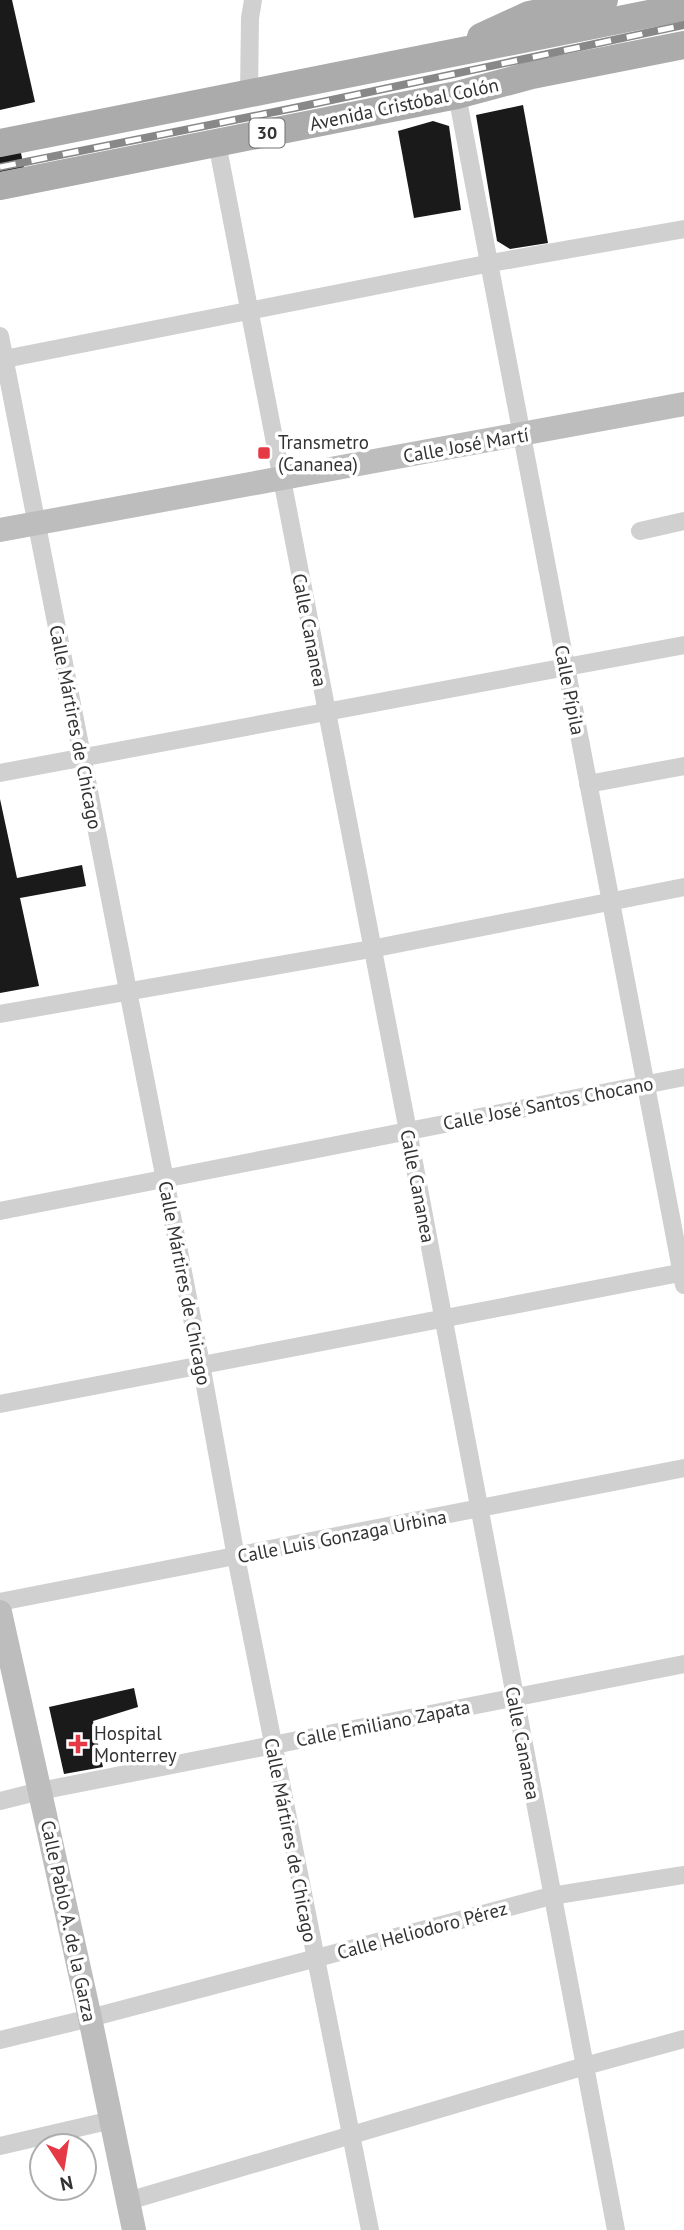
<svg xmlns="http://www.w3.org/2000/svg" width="684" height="2230" viewBox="0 0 684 2230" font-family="'PT Sans',sans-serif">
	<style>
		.building { fill: #1a1a1a }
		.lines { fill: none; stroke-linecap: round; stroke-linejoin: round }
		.street { stroke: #d0d0d0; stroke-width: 18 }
		.secondary { stroke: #bdbdbd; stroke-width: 24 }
		.primary { stroke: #ababab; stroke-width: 28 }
		.rail-casing { stroke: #888; stroke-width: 8 }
		.rail { stroke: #fff; stroke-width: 5; stroke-dasharray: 16; stroke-linecap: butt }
		.poi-dot { fill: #e63946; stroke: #fff; stroke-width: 2.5 }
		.labels { text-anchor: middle; stroke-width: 7; stroke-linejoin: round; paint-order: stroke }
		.shield { fill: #fff; stroke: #707070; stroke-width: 2 }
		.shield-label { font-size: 18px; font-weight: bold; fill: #333 }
		.street-label { font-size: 19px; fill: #333; stroke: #fff }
		.poi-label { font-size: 19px; fill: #333; stroke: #fff; text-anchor: start }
	</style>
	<rect width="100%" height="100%" fill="#fff"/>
	<g class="building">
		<polygon points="0,0 12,0 35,102 0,110"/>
		<polygon points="523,105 548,243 510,249 497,241 476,115"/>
		<polygon points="433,121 449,126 461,210 414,218 398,131"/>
		<polygon points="20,148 27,183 0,189 0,152"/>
		<polygon points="0,799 17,878 82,865 86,886 20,898 39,986 0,993"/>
		<polygon points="134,1688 138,1707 93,1721 103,1767 64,1774 49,1707"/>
	</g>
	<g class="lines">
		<g class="street">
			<polyline points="249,94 250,18 253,0"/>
			<polyline points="457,95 684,1285"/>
			<polyline points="217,143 408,1131 616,2230"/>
			<polyline points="0,336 201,1364 236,1557 370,2230"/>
			<polyline points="0,360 491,263 684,229"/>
			<polyline points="640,531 684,521"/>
			<polyline points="0,773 684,645"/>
			<polyline points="588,784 684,766"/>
			<polyline points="0,1014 371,949 684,887"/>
			<polyline points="0,1211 684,1077"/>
			<polyline points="0,1404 684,1272"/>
			<polyline points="0,1602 684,1468"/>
			<polyline points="0,1801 40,1791 684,1664"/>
			<polyline points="0,2040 90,2018 551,1896 684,1875"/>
			<polyline points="0,2146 112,2120"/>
			<polyline points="128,2201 585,2066 684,2039"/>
		</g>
		<g class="secondary">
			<polyline points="0,530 684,404"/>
			<polyline points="0,1612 90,2018 134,2230"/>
		</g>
		<g class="primary">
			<polyline points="481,37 529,15 604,0"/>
			<polyline points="0,143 684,7"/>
			<polyline points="0,186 457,95 532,75 684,45"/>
		</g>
		<defs>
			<polyline id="rail" points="0,167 294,108 684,25"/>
		</defs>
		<use href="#rail" class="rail-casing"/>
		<use href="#rail" class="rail"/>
	</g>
	<g class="poi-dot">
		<rect x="257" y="446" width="14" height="14" rx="3.5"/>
		<path d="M74.5 1733.5h7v7h7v7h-7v7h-7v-7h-7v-7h7z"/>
	</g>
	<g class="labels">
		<rect class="shield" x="249.5" y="118.5" width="35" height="29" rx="5"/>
		<g class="shield-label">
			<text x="267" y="139">30</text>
		</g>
		<g class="street-label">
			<text transform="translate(404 104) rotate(-12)" y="7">Avenida Cristóbal Colón</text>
			<text transform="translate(466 445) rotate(-10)" y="7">Calle José Martí</text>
			<text transform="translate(310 630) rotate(79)" y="7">Calle Cananea</text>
			<text transform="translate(570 690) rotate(79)" y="7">Calle Pípila</text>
			<text transform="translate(76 727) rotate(79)" y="7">Calle Mártires de Chicago</text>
			<text transform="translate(548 1103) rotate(-11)" y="7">Calle José Santos Chocano</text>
			<text transform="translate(418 1186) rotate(79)" y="7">Calle Cananea</text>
			<text transform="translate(185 1283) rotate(79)" y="7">Calle Mártires de Chicago</text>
			<text transform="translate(342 1536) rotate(-11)" y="7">Calle Luis Gonzaga Urbina</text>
			<text transform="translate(383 1723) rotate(-11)" y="7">Calle Emiliano Zapata</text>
			<text transform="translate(523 1743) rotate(79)" y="7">Calle Cananea</text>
			<text transform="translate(291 1840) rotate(79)" y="7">Calle Mártires de Chicago</text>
			<text transform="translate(69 1921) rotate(78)" y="7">Calle Pablo A. de la Garza</text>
			<text transform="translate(422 1930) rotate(-15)" y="7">Calle Heliodoro Pérez</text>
		</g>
		<g class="poi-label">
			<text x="278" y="449">Transmetro<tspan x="278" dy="22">(Cananea)</tspan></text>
			<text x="94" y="1740">Hospital<tspan x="94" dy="22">Monterrey</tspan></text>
		</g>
	</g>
	<g transform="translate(63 2167) rotate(168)"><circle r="33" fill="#ffffff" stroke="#adadad" stroke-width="2"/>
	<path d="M0-5L12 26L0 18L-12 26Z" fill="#e63946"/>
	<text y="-10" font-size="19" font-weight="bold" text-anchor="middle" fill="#333333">N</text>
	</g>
</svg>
